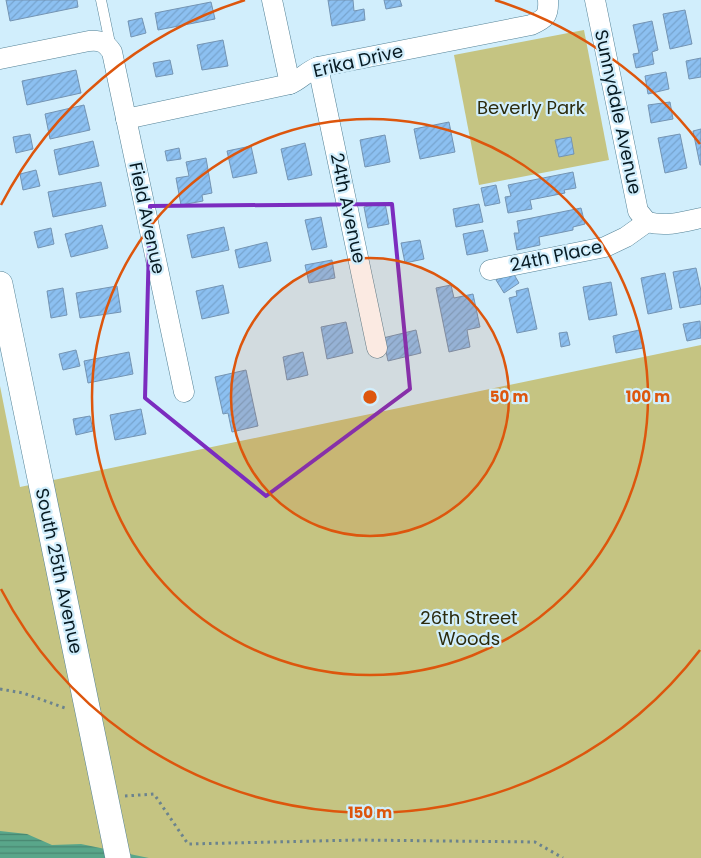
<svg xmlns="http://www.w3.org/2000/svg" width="701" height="858" viewBox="0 0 701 858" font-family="Poppins,sans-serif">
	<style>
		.park { fill: #c5c482 }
		.water { fill: url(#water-rules) }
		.building { fill: url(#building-hatch); stroke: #7494b3 }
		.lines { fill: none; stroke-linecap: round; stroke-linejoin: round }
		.service-casing { stroke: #548296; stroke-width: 11 }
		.minor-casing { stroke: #548296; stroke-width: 21 }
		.tertiary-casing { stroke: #548296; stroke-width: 26 }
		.path { stroke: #6b838e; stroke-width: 3; stroke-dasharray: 2.5 4; stroke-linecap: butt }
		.service { stroke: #fff; stroke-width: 10 }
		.minor { stroke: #fff; stroke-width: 20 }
		.tertiary { stroke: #fff; stroke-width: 25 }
		.marked { fill: none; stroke: #7b2cbf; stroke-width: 4; stroke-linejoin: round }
		.ring { fill: none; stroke: #dd560d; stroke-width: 2.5 }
		.labels { text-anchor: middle; stroke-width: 4.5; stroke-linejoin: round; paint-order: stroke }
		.street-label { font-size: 18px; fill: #071a22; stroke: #d1eefc }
		.park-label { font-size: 18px; fill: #2c2b0d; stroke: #d1eefc }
		.centre { fill: #dd560d; stroke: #d1eefc; stroke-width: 2.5 }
		.ring-label { font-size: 15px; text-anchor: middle; font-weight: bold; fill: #dd560d; stroke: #d1eefc; stroke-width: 4.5; stroke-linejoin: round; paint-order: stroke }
	</style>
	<defs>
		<pattern id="water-rules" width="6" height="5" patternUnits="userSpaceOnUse" patternTransform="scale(1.25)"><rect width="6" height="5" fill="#59a68a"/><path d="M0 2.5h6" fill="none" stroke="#488670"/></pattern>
		<pattern id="building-hatch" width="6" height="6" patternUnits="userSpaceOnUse" patternTransform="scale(1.25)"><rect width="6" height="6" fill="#8cc0f1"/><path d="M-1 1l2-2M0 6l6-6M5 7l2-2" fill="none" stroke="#77a4ce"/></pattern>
	</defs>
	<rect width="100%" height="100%" fill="#d1eefc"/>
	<g class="park">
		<polygon points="584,30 609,160 479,185 454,55"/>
		<polygon points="701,345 701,858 0,858 0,386 20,487"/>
	</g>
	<polygon class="water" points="0,831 27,834 52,845 81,844 149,858 0,858"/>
	<g class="building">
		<polygon points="6,0 77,0 78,7 10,21"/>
		<polygon points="328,0 353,0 354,11 364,9 365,20 332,26"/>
		<polygon points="384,0 400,0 402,6 386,9"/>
		<polygon points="211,2 215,19 158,30 155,13"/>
		<polygon points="685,10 692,44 670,49 663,14"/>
		<polygon points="142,18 146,33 131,37 128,21"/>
		<polygon points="652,21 658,50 652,52 654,64 636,68 633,54 639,53 633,25"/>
		<polygon points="223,40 228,66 202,70 197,45"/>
		<polygon points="701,58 701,77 689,79 686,61"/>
		<polygon points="170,60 173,74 156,77 153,63"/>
		<polygon points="76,70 81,93 27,105 22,81"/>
		<polygon points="666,72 669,89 648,94 645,76"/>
		<polygon points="670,102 673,119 651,123 648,105"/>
		<polygon points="84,105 90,130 50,139 45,114"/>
		<polygon points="449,122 455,152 420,159 414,129"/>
		<polygon points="701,129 701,165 700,165 693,131"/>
		<polygon points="30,134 33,149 16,153 13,137"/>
		<polygon points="680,134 687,168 665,173 658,138"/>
		<polygon points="385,135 390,162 365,167 360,140"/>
		<polygon points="571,137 574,154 559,157 555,140"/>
		<polygon points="93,141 99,166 59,175 54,150"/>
		<polygon points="305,143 312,175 288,180 281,149"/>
		<polygon points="251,146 257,173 233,178 227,151"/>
		<polygon points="179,148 181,159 167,161 165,151"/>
		<polygon points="206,158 212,193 202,195 203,201 181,205 176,178 189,176 186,162"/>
		<polygon points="36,170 40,186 23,190 20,174"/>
		<polygon points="573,172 576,188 564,190 565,193 530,200 532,209 508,213 505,197 511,196 508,185"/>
		<polygon points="101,182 106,206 53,217 48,192"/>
		<polygon points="496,185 500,203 485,206 481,188"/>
		<polygon points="385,203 389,224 368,228 364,207"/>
		<polygon points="479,204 483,222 456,227 453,209"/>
		<polygon points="581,208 585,224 573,227 573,230 539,237 540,245 517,250 514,233 519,233 517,221"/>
		<polygon points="321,217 327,247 312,250 305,220"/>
		<polygon points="102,225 108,248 71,257 65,234"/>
		<polygon points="224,227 229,250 192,258 187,235"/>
		<polygon points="51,228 54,244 38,248 34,232"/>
		<polygon points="483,230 488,251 467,255 463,234"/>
		<polygon points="420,240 424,259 405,263 401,243"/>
		<polygon points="267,242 271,261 239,268 235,250"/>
		<polygon points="332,260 335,278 309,283 305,265"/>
		<polygon points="696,268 701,291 701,304 680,308 673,272"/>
		<polygon points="512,271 519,283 504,293 496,280"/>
		<polygon points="665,273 672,309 648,314 641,278"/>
		<polygon points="611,282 617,315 589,320 583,287"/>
		<polygon points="223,285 229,313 202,319 196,291"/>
		<polygon points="451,285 454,298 473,294 480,327 467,330 470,347 449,352 436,288"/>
		<polygon points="117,286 121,312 80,318 76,293"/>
		<polygon points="63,288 67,315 51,318 47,291"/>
		<polygon points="528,288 537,329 517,333 509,298 517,296 516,291"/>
		<polygon points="700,321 701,338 687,341 683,324"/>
		<polygon points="346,322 353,353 327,359 321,327"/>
		<polygon points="416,330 421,353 388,361 383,338"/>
		<polygon points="639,330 643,348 616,353 613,336"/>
		<polygon points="567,332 570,345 561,347 559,333"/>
		<polygon points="76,350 80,366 63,370 59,354"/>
		<polygon points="129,352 133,374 88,383 84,361"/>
		<polygon points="303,352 308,375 287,380 283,357"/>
		<polygon points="246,370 258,426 232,432 228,413 223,414 215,377"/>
		<polygon points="141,409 146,434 115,440 110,415"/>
		<polygon points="90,416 93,431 76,435 73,419"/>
	</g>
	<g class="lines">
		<defs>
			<polyline id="service" points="101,0 111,48"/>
			<g id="minor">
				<polyline points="272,0 290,84"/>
				<polyline points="595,0 638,211 647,222"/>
				<path d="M0,59L89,41C101,40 105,42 112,52L184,392"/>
				<polyline points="318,67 377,348"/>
				<path d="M126,119L290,84C300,80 307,71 318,67L531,25C545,19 549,16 548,0"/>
				<path d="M647,222C666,227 683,222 701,218"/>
				<polyline points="490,270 605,247 626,237 647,222"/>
			</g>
			<polyline id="tertiary" points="0,284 118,858"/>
		</defs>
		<use href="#service" class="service-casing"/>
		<use href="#minor" class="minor-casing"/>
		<use href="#tertiary" class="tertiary-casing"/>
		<g class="path">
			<polyline points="0,689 23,693 65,708"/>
			<polyline points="125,796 154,794 188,844 359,840 535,842 563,858"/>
		</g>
		<use href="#service" class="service"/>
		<use href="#minor" class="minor"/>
		<use href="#tertiary" class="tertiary"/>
	</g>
	<path class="marked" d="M392,204L410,389L266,496L145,398L150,206Z"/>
	<circle cx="370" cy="397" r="139" fill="#dd560d" fill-opacity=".12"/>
	<g class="ring">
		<circle cx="370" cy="397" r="139"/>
		<circle cx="370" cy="397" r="278"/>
		<path d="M700 650A416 416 0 0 1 1 589M1 205A416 416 0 0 1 245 0M495 0A416 416 0 0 1 700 144"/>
	</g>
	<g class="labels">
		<g class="street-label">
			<text transform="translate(358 61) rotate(-13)" y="6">Erika Drive</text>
			<text transform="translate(618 112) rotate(78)" y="6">Sunnydale Avenue</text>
			<text transform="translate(348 208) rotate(78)" y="6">24th Avenue</text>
			<text transform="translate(147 218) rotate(78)" y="6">Field Avenue</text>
			<text transform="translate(556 256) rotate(-12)" y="6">24th Place</text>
			<text transform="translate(59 571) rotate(78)" y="6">South 25th Avenue</text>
		</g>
		<g class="park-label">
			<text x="531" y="114">Beverly Park</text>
			<text x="469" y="624">26th Street<tspan x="469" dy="21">Woods</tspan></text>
		</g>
	</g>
	<circle cx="370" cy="397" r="8" class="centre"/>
	<g class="ring-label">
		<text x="509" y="402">50 m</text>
		<text x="648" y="402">100 m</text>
		<text x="370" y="818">150 m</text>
	</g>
</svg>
